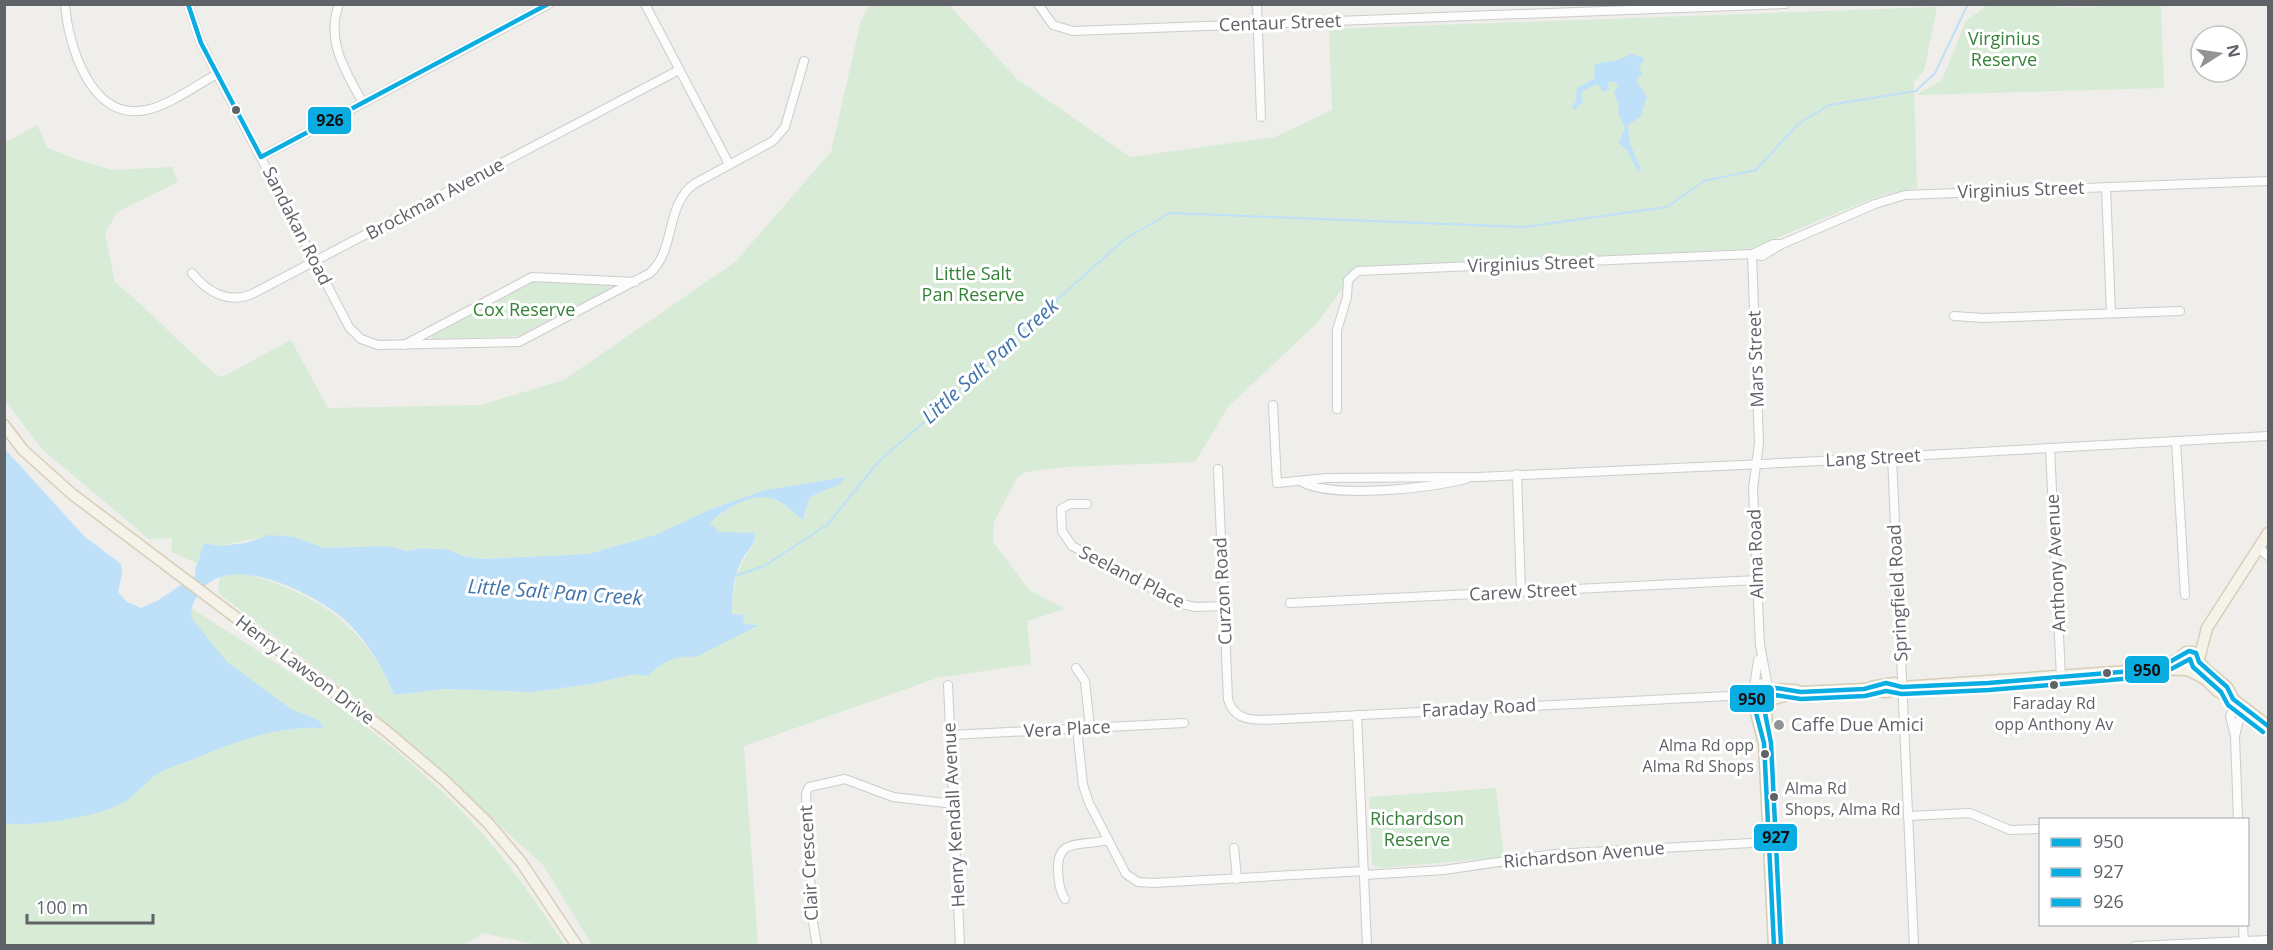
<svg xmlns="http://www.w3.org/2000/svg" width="2273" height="950" viewBox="0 0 2273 950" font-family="'Open Sans',sans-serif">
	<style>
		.green { fill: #d8ebd6 }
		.water { fill: #bfe0f9 }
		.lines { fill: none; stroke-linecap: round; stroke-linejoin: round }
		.stream { stroke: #bfe0f9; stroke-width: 2 }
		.minor-casing { stroke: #cbcccc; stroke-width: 10 }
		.major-casing { stroke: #d7ceb8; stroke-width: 13 }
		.minor { stroke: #fdfcfc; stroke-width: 8 }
		.major { stroke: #f4f2e9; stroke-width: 10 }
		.bus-1-casing { stroke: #fff; stroke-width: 9 }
		.bus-2-casing { stroke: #fff; stroke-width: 9 }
		.bus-3-casing { stroke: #fff; stroke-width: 9 }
		.bus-1 { stroke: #0aade2; stroke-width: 4.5 }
		.bus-2 { stroke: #0aade2; stroke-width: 4.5 }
		.bus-3 { stroke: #0aade2; stroke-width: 4.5 }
		.bus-dot { fill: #5f6368; stroke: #fff; stroke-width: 2 }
		.poi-dot { fill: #919496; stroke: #fff; stroke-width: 2 }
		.labels { text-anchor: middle; stroke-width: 6; stroke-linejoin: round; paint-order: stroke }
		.bus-label { font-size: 16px; fill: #5f6368; stroke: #fff }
		.street-label { font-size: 18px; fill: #5f6368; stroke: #fff }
		.park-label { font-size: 18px; fill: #348238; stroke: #fff }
		.poi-label { font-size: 18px; fill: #5f6368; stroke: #fff; text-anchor: start }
		.water-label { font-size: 20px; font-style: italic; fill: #4174aa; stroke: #fff }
		.line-badge { stroke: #fff; stroke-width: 2 }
		.pale-badge-label { font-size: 16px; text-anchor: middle; font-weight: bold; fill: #111 }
	</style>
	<rect width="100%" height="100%" fill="#efeeea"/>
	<g class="green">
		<path d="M870,5H949L1017,79L1130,157L1275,137L1332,110L1329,29L1937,7L1924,71L1914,82L1917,188L1879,196L1749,249L1358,267L1318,322L1228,407L1195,462L1066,467L1025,472L1017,478L994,522L993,542L1029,590L1065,609L1027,621L1031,664L937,678L744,746L758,945H592L543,865L377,715L218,593L220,575C245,571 264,578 287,588C339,609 372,643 394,695L446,689L532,692L592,684L635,674L648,675C662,661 676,655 696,657L757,625L743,624L745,615L732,614C732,586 737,565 755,543L718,532L710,523C723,510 756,488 775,500C785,505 794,513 803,520L809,498L824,490L838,486L844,477L765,490L711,509L655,535L588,554L483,559L463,556L450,550L423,548L407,551L389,546L325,548L294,537H262L219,546L204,543L197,563L171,552L172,538L149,539L43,450L5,401V143L37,125L48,148L76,159L112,170L172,167L178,182L117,212L105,234L115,282C151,311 181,346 217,375L222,377L291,340L328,408L480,405L564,380L735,262L831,152L861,20Z"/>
		<polygon points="2045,5 2063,7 2161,5 2164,88 1916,95 1942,80 1966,21 1988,5"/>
		<polygon points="537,280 617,285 522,336 432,339 432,334"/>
		<path d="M191,608C289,671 393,736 472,822C508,861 536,902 565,945H538L483,933L463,946L5,945L4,730L189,647Z"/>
		<polygon points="1496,788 1504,857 1381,868 1372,865 1369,797"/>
	</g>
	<g class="water">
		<path d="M1631,53L1643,58L1644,61L1639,66L1642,74L1636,80L1647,97L1640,117L1628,125L1630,144L1641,169L1638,172L1627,150L1619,143L1625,128L1618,113L1619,108L1614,91L1618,86L1616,82H1608L1609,90L1601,92V87L1596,84L1581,92L1583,102L1574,110L1572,107L1576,101L1577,88L1594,79L1595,64C1608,61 1619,62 1631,53Z"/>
		<path d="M4,448L84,536L121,564L122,573L118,592L127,602L141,608L157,601L196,575L195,570L204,543L219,546L245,543L269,535L294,537L325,548L389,546L407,551L423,548L450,550L463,556L483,559L588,554L655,535L711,509L765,490L845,477L838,486L824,490L809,498L803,520C795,514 781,500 771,498C749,494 725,508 710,523L719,532L755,533C755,546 749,548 743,558C733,576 732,594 732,614L745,615L743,624L759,625L696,657C676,655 662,661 648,676L635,674L592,684L532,692L446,689L394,695C383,668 368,643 347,622C318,595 229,549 200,592C194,601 191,606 191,617L227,662L291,709L318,720L324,728C276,725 235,742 191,760C180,764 167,768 157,774C146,782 137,793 126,801C103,816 31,828 4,823Z"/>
	</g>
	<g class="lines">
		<polyline class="stream" points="735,576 764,566 827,525 880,460 943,406 1023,330 1125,239 1170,213 1524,227 1667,207 1704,181 1756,170 1798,124 1829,105 1916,91 1935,73 1968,4"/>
		<defs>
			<g id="minor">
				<path d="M65,4C68,45 91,122 146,110C170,105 195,86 217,74"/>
				<path d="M188,4L201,43L349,327L361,339L378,345L519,342L650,273C676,250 665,205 694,184L773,141L785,127L804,61"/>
				<path d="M339,4C325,41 346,72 363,103"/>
				<polyline points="645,4 729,164"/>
				<polyline points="1038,4 1053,25 1073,31 1785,4"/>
				<polyline points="1257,4 1261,117"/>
				<polyline points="261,157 549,4"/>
				<polyline points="2106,187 2111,313"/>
				<polyline points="1752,254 1759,443 1753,488 1760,645 1768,687"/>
				<polyline points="1752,254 1773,244 1782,244"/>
				<path d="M192,273C207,292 228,304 252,294L679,70"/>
				<polyline points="1954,316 1983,318 2180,311"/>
				<polyline points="404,345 532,277 635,282"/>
				<polyline points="1273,405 1277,483 1327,478 1478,477 1763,464 2268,436"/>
				<polyline points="1337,409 1337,330 1347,297 1348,280 1358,271 1752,254 1762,256 1782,244 1875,204 1905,195 2268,181"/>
				<polyline points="2176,441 2185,595"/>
				<polyline points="2050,448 2061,677"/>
				<polyline points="1892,457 1914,946"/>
				<path d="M1218,469L1228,699C1235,726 1264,719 1285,719L1728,696L1753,688"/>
				<polyline points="1517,474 1521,592"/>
				<path d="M1302,482C1334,499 1429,488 1466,479"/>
				<polyline points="1087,504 1070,504 1061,509 1062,531 1072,546 1181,604 1196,607 1224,606"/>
				<polyline points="2259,548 2268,556"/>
				<polyline points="1290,603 1757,580"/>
				<polyline points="1076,668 1085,681 1090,728"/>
				<polyline points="948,685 960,946"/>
				<polyline points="1754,687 1758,660"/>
				<polyline points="2237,702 2230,716 2235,736 2238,820"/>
				<polyline points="1357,715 1367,946"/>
				<polyline points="1077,729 1083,785 1089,803 1126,874 1138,882 1153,883 1364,871"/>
				<polyline points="951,735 1184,723"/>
				<polyline points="2235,736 2239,720 2247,709"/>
				<polyline points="1908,816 1970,813 2010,830 2040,829"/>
				<polyline points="1234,848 1237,879"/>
				<polyline points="1364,875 1444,870 1554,854 1769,842"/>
				<path d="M1065,899C1059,890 1059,881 1058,871C1056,836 1084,847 1108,840"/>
				<polyline points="2243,924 2244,945"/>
				<polyline points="817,946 812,916 806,793 809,787 845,779 893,797 954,804"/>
				<polyline points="2135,946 2268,940"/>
			</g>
			<g id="major">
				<polyline points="4,425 23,450 72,494 385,730 444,780 488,823 521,862 577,946"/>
				<polyline points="2180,658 2184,668 2205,679 2217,691 2233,699 2268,726"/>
				<polyline points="2199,659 2207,628 2268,533"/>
				<polyline points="2157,669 2180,658 2186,652 2193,652 2204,668 2227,687 2233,698"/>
				<polyline points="1871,687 1894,683 1902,687"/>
				<polyline points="1769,700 1801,692 1864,689 1887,692 1902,687 2157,669 2186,670"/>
				<polyline points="1766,737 1767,702"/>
				<polyline points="1774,946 1764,743 1751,694 1753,688 1760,684 1769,689 1796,690"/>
			</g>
		</defs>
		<use href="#minor" class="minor-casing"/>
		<use href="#major" class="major-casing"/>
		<use href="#minor" class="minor"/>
		<use href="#major" class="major"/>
		<defs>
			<polyline id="bus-1" points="1774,946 1764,743 1751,694 1757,685 1801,692 1864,689 1886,683 1902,687 1988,683 2157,669 2189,651 2196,653 2199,662 2227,687 2233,699 2268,726"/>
			<polyline id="bus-2" points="1781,946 1771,743 1761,693 1801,699 1865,696 1886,691 1902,694 1989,690 2158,676 2190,659 2193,667 2221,692 2228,705 2263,732"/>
			<polyline id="bus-3" points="188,4 201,43 261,157 548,4"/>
		</defs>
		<use href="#bus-1" class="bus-1-casing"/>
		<use href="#bus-2" class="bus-2-casing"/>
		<use href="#bus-3" class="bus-3-casing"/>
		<use href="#bus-1" class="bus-1"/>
		<use href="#bus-2" class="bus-2"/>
		<use href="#bus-3" class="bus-3"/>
	</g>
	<g class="bus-dot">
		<circle cx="236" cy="110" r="5"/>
		<circle cx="2107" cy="673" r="5"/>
		<circle cx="2054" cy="685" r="5"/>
		<circle cx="1765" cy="754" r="5"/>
		<circle cx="1774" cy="797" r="5"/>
	</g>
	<circle class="poi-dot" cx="1779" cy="725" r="6"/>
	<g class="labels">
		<g class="bus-label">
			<text x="2054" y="709">Faraday Rd<tspan x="2054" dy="21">opp Anthony Av</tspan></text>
			<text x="1754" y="751" text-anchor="end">Alma Rd opp<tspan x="1754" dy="21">Alma Rd Shops</tspan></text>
			<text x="1785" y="794" text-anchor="start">Alma Rd<tspan x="1785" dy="21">Shops, Alma Rd</tspan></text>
		</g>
		<g class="street-label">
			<text transform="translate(1280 23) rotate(-2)" y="6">Centaur Street</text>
			<text transform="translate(2021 190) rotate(-2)" y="6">Virginius Street</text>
			<text transform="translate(435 199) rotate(-28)" y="6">Brockman Avenue</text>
			<text transform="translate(297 226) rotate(63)" y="6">Sandakan Road</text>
			<text transform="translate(1531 264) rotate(-2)" y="6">Virginius Street</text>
			<text transform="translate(1756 359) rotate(-92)" y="6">Mars Street</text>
			<text transform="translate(1873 458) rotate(-3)" y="6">Lang Street</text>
			<text transform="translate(1756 554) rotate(-92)" y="6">Alma Road</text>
			<text transform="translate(2056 563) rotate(-93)" y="6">Anthony Avenue</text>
			<text transform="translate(1132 577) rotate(27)" y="6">Seeland Place</text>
			<text transform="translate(1223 591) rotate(-93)" y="6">Curzon Road</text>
			<text transform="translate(1523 592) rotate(-3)" y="6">Carew Street</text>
			<text transform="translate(1898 593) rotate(-93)" y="6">Springfield Road</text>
			<text transform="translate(305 670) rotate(37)" y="6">Henry Lawson Drive</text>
			<text transform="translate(1479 708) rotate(-3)" y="6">Faraday Road</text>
			<text transform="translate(1067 729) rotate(-3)" y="6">Vera Place</text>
			<text transform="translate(954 815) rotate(-93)" y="6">Henry Kendall Avenue</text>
			<text transform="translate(1584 855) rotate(-5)" y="6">Richardson Avenue</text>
			<text transform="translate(809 863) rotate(-93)" y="6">Clair Crescent</text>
		</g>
		<g class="park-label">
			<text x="2004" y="45">Virginius<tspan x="2004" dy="21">Reserve</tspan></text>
			<text x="973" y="280">Little Salt<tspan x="973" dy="21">Pan Reserve</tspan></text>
			<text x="524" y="316">Cox Reserve</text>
			<text x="1417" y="825">Richardson<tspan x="1417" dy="21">Reserve</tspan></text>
		</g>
		<g class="poi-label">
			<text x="1791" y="731">Caffe Due Amici</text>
		</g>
		<g class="water-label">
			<text transform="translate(990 361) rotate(-42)" y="7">Little Salt Pan Creek</text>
			<text transform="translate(555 592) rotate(4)" y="7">Little Salt Pan Creek</text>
		</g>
	</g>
	<g class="line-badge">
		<rect x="307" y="106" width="45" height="29" rx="6" fill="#0aade2"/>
		<rect x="2124" y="655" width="46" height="29" rx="6" fill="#0aade2"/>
		<rect x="1729" y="684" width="46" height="29" rx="6" fill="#0aade2"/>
		<rect x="1753" y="823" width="45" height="29" rx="6" fill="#0aade2"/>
	</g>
	<g class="pale-badge-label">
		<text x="330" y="126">926</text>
		<text x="2147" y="676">950</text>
		<text x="1752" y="705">950</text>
		<text x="1776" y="843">927</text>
	</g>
	<rect width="2273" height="950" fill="none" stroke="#5f6368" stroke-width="12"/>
	<rect x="2039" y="818" width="210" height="108" fill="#ffffff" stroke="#bfc1c3" stroke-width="1.5"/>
	<rect x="2051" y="838" width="30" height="9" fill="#0aade2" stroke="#bfc1c3" stroke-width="1.5"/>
	<text x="2093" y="848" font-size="18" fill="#5f6368">950</text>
	<rect x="2051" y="868" width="30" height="9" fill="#0aade2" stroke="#bfc1c3" stroke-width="1.5"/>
	<text x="2093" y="878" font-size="18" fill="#5f6368">927</text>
	<rect x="2051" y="898" width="30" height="9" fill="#0aade2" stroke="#bfc1c3" stroke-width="1.5"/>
	<text x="2093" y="908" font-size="18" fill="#5f6368">926</text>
	<g transform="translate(2219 54) rotate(78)"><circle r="28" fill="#ffffff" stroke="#bfc1c3" stroke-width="1.5"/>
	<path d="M0-4.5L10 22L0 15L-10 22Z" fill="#919496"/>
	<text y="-9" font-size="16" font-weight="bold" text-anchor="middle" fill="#5f6368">N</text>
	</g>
	<path d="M27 914v9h126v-9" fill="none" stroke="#5f6368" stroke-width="3"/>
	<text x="36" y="914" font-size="18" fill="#5f6368" stroke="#ffffff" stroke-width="4.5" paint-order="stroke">100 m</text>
</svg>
